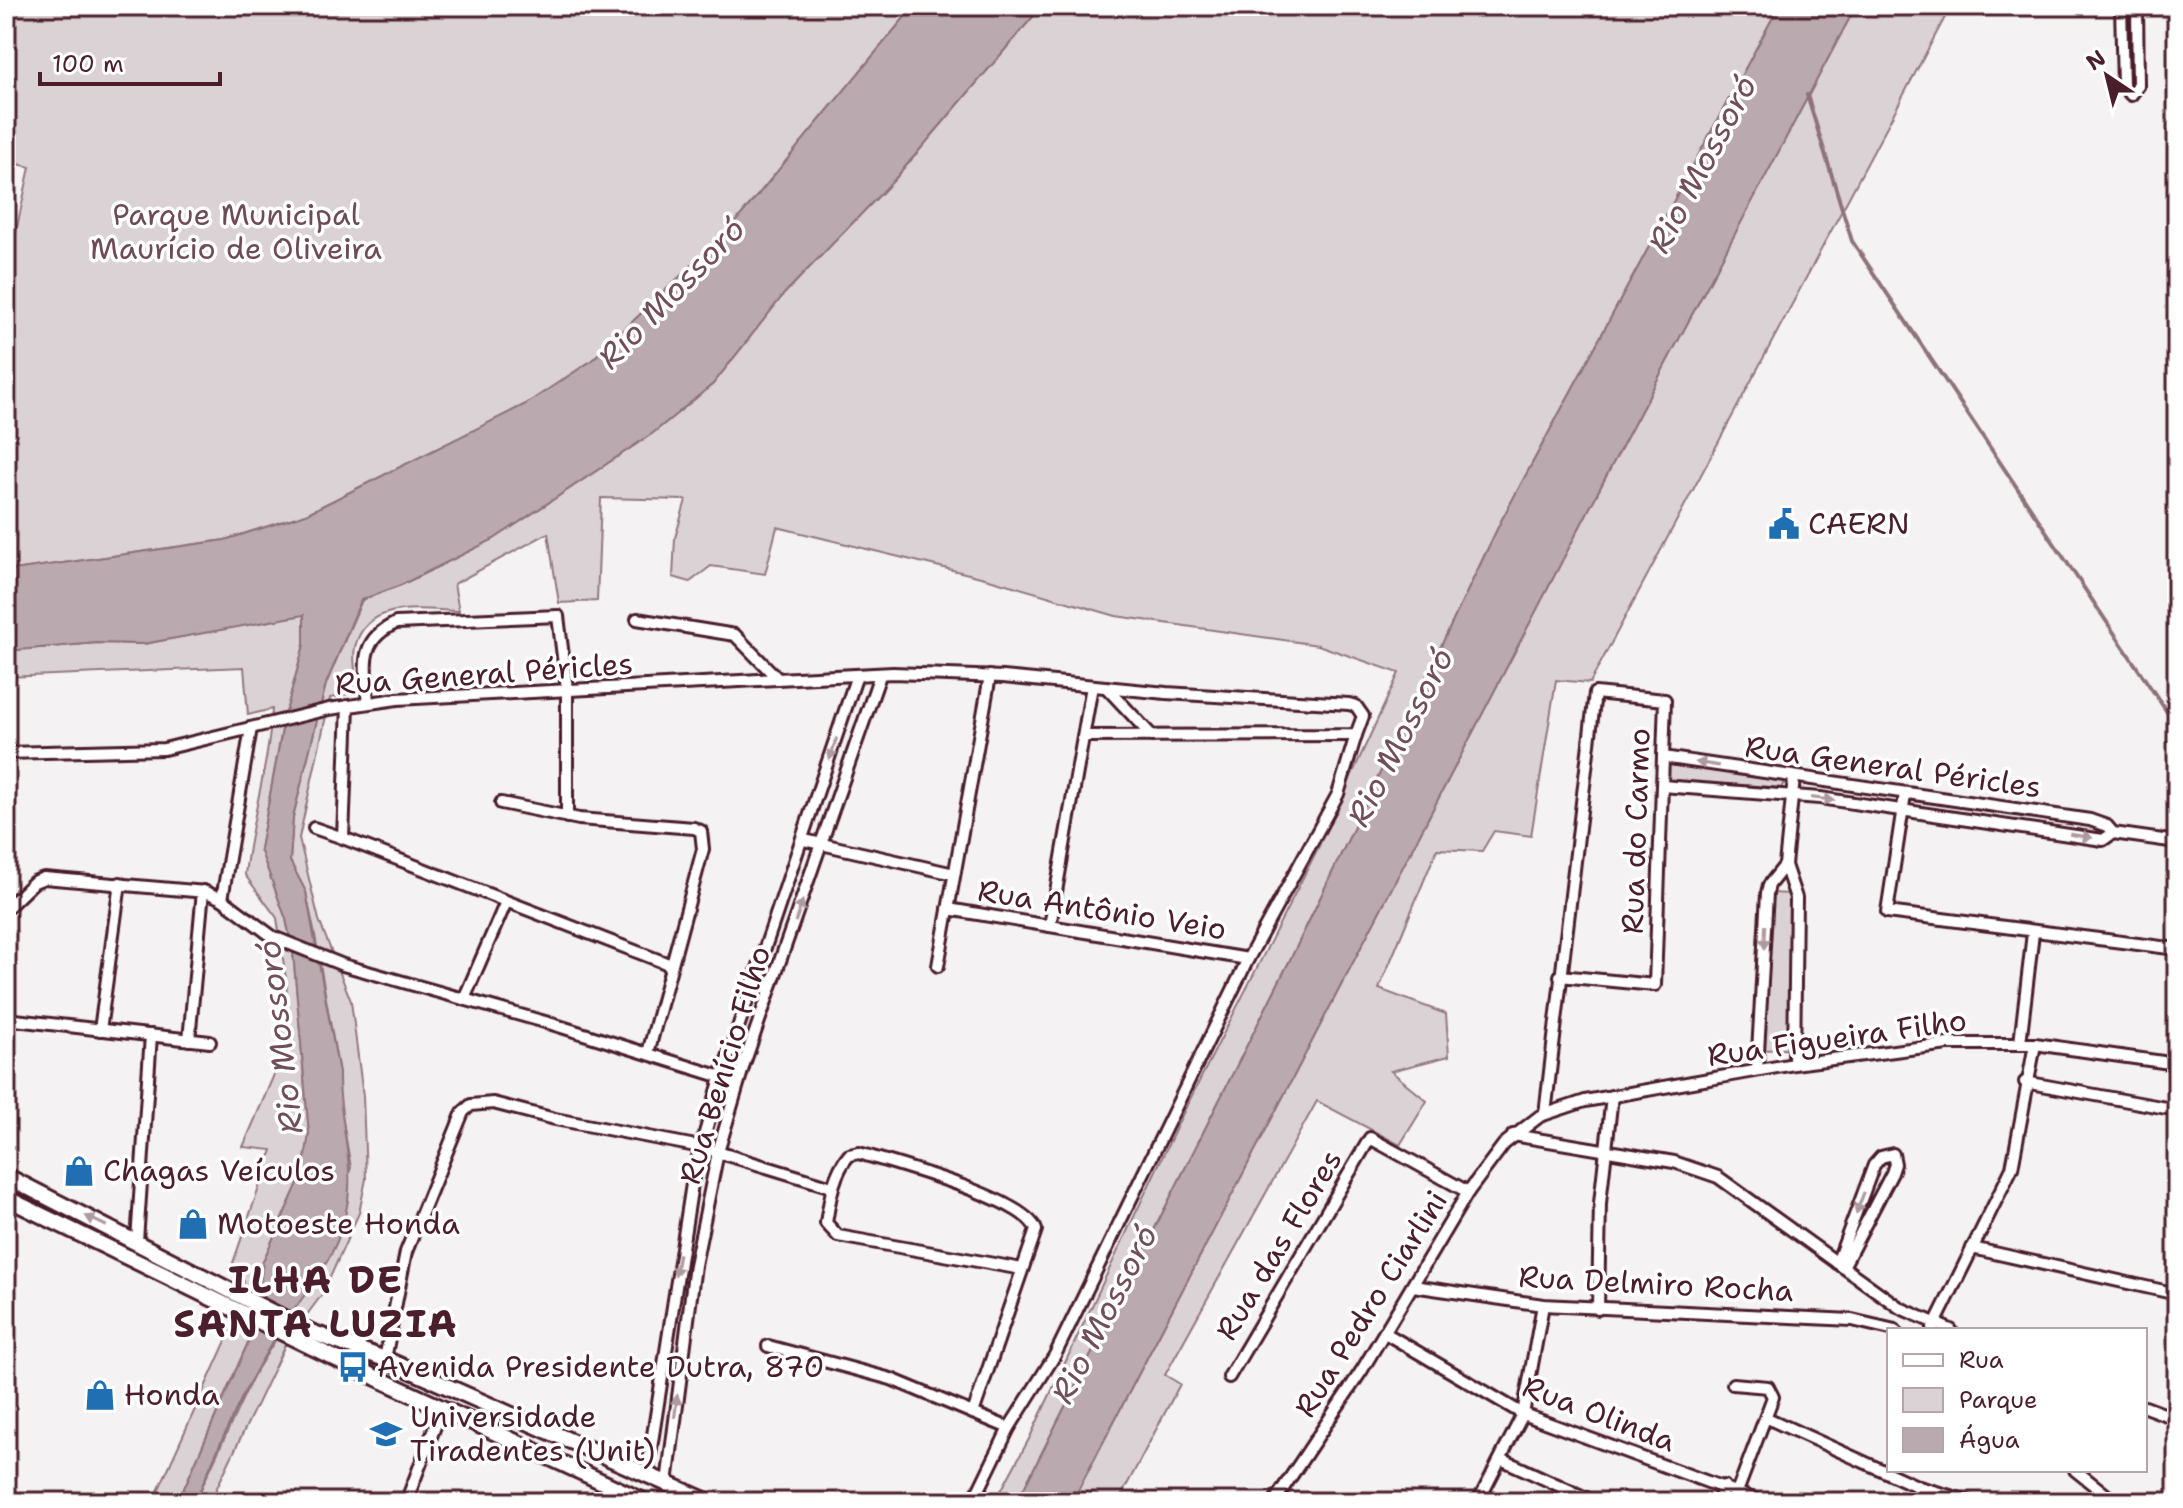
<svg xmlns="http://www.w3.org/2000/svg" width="2183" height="1508" viewBox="0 0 2183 1508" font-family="'Shantell Sans',sans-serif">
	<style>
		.green { fill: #dbd2d5; stroke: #927880; stroke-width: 2 }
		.water { fill: #baa9ae; stroke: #8d727a; stroke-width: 2 }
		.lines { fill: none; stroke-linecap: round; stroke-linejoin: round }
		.stream { stroke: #8d727a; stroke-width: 4 }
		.street-casing { stroke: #4a1f2b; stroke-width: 16 }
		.secondary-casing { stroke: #4a1f2b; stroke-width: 20 }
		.street { stroke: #fff; stroke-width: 10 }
		.secondary { stroke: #fff; stroke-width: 14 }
		.oneway { fill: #ae9aa0 }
		.labels { text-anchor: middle; stroke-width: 7; stroke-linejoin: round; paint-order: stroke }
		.park-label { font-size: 30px; fill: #6e4c56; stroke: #fff }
		.poi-label { font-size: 30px; fill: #4a1f2b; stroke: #fff; text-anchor: start }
		.street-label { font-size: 30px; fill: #4a1f2b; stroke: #fff }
		.water-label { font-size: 32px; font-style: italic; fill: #714f59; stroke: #fff }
		.district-label { font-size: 38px; font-weight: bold; letter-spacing: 2px; fill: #4a1f2b; stroke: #fff }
	</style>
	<rect width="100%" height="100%" fill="#f4f2f2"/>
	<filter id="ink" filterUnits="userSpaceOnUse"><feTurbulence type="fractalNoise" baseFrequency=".0125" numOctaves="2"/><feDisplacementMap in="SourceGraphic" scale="16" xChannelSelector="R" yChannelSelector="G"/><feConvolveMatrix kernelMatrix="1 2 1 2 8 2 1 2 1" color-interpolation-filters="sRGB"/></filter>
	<g filter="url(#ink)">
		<g class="green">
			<polygon points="6,6 914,6 728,231 591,361 526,404 306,514 225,540 6,571 6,278 30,167 6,161"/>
			<path d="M1042,6H1779L1501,521L1297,946L1017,1502H995L1029,1439L1184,1111L1318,848L1399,673L1318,645L1116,616L989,579L777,527L765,574L711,566L690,582L673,577L675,538L686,500L601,498L597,601L559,603L548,533L454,584L459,611C422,610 367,599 355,647C352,660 357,679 357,692L330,698L299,838L319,920L351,1001L363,1096L366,1179L359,1213L323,1293L286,1343L210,1502H195L253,1376L294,1310L351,1168L339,1099V1073L315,935L306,892L290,861L293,817L326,684L362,600L401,585L494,539L653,433L713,384L784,294L894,180Z"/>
			<polygon points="1856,6 1951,6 1590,683 1556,680 1531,836 1494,831 1482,851 1437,849 1379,989 1446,1014 1449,1056 1391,1071 1427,1101 1400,1145 1317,1101 1165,1375 1180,1384 1118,1502 1072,1502 1611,467"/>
			<path d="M304,614V645L284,719L260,849L286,919L293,952L309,1134L304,1172L263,1261L254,1329L178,1502H153L230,1332L244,1282L233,1263L272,1150L243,1147L276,1070L287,986L277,918L245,875C251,819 269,765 272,709L248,715L244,667L6,677V651L97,643L144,644Z"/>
			<polygon points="1667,763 1784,782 1780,791 1668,780"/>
			<polygon points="1767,893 1792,894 1787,1049 1763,1050"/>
		</g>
		<g class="water">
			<path d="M914,6H1042L894,180L784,294L713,384L653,433L494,539L401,585L361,600L326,684L293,817L290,861L306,892L339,1073C338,1116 354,1158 348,1200C340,1261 305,1289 275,1338C243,1389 219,1446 195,1502H178L254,1329L263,1261L303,1172L309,1134L293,952L286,919L260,849L284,719L304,645V615L143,644L97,643L6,651V571L225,540L306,514L526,404L591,361L728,231Z"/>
			<polygon points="1779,6 1856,6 1611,467 1072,1502 1017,1502 1297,946 1501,521"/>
		</g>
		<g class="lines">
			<polyline class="stream" points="1807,95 1852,241 2177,727"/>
			<defs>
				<g id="street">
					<polyline points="2121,6 2123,86 2131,95 2138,86 2137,6"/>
					<polyline points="637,619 735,635 778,679"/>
					<polyline points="1106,687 1152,736"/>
					<path d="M368,703C366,666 357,641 396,623L558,616L567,689V817"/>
					<polyline points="348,706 343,838 671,965"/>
					<polyline points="6,753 164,749 329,709 397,699 893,673 1003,677 1166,693 1349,704 1356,706 1363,716 1356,735 1085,736"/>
					<polyline points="1663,757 2090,820 2107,826 2113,833 2177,842"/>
					<polyline points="1662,786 1820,798 2103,840 2113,833"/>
					<polyline points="1905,794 1887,912 2177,949"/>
					<polyline points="501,803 579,819 694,828 701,831 703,849 648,1053"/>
					<polyline points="314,828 343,838"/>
					<polyline points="804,840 954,874"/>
					<polyline points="222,899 251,728"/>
					<polyline points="6,909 34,882 44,878 206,892 222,899 273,937 343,965 552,1024 738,1082"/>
					<polyline points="948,909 1248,959"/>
					<polyline points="1050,926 1092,686"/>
					<polyline points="938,966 990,676"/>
					<polyline points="464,999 506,902"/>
					<polyline points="6,1019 210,1042"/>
					<polyline points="100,1030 120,883"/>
					<polyline points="189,1040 203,891"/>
					<polyline points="2020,1043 2033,933"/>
					<polyline points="1794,1064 1796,898 1785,865 1794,778"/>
					<polyline points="1757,1070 1767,893 1769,885 1785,865"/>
					<polyline points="2025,1082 2177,1110"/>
					<polyline points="1545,1114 1595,693 1665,700 1655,985 1560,976"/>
					<polyline points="1513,1135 1674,1162 1718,1177 1900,1308 1951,1330"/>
					<polyline points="137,1241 151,1035"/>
					<polyline points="1972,1248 2177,1294"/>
					<polyline points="1837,1263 1874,1165 1881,1157 1893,1154 1895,1164 1892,1173 1843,1267"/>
					<polyline points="1413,1286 1543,1305 1852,1320 1895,1330"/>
					<polyline points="1598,1309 1600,1203 1612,1096"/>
					<polyline points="1933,1328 2012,1168 2035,1044"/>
					<polyline points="1385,1333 1523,1414 1762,1502"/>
					<polyline points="768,1346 891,1379 1009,1428"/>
					<polyline points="385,1359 406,1252 463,1112 471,1105 493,1103 555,1119 701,1147 832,1187"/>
					<polyline points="1229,1377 1370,1138 1468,1192"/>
					<polyline points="1733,1384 1768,1387 1773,1397 1737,1492"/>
					<polyline points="2145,1407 2177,1419"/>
					<path d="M973,1413L1036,1230C1027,1199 892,1163 859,1153L849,1155C833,1174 830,1199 826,1223L838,1236L1022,1269"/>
					<polyline points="1767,1418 1919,1487 1971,1502"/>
					<polyline points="1501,1459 1595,1502"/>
					<polyline points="2075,1470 2115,1502"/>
					<polyline points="647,1474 694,1171 721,1078 857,675"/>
					<polyline points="667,1483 695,1265 718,1152 744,1064 880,675"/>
					<polyline points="406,1502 442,1408"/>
					<polyline points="973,1502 1009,1428 1055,1355 1248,959 1338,794 1356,735"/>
					<polyline points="1274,1502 1362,1370 1468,1192 1504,1144 1540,1116 1585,1101 1794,1064 1948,1044 2035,1044 2177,1064"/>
					<polyline points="1478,1502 1523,1414 1543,1305"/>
					<polyline points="1718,1502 1724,1486"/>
				</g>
				<g id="secondary">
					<polyline points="6,1176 311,1332 385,1359 709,1502"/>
					<polyline points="6,1198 353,1367 646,1502"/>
				</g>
			</defs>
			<use href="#street" class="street-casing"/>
			<use href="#secondary" class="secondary-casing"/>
			<use href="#street" class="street"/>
			<use href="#secondary" class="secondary"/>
		</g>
		<defs><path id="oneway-solid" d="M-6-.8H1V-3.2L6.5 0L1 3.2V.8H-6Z" transform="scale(2)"/></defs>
		<g class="oneway">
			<use href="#oneway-solid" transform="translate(833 749) rotate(108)"/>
			<use href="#oneway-solid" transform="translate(1707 764) rotate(-171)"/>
			<use href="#oneway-solid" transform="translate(1823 799) rotate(7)"/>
			<use href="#oneway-solid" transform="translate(2081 836) rotate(9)"/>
			<use href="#oneway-solid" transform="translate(799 911) rotate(-71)"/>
			<use href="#oneway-solid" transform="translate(1765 937) rotate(93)"/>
			<use href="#oneway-solid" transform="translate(1860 1203) rotate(111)"/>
			<use href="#oneway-solid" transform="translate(96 1221) rotate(-154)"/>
			<use href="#oneway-solid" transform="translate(677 1265) rotate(99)"/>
			<use href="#oneway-solid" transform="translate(676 1406) rotate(-83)"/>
		</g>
	</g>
	<defs>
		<symbol id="civic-bare" viewBox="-9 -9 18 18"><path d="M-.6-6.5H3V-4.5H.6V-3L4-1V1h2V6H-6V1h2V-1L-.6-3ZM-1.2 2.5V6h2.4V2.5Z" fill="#1f6fb2" stroke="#fff" stroke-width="2.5" paint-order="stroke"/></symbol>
		<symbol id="shop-bare" viewBox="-9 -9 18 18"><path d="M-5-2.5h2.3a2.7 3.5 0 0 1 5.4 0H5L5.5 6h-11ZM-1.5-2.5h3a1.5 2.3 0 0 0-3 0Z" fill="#1f6fb2" stroke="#fff" stroke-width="2.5" paint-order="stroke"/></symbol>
		<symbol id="bus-bare" viewBox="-9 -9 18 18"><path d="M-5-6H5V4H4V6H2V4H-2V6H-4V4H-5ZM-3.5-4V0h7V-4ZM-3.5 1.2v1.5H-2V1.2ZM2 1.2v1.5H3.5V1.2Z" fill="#1f6fb2" stroke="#fff" stroke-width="2.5" paint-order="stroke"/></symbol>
		<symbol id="university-bare" viewBox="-9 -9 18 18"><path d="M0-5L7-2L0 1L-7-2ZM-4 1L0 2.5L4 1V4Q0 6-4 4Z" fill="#1f6fb2" stroke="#fff" stroke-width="2.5" paint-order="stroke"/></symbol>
	</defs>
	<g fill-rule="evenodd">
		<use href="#civic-bare" x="1762" y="502" width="44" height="44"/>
		<use href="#shop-bare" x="57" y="1149" width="44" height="44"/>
		<use href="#shop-bare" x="171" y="1202" width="44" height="44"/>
		<use href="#bus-bare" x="331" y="1345" width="44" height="44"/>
		<use href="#shop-bare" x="78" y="1373" width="44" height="44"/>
		<use href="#university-bare" x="364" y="1412" width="44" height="44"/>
	</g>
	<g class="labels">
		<g class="park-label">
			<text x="236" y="225">Parque Municipal<tspan x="236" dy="34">Maurício de Oliveira</tspan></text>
		</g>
		<g class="poi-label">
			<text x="1808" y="534">CAERN</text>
			<text x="103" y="1181">Chagas Veículos</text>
			<text x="217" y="1234">Motoeste Honda</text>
			<text x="377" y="1377">Avenida Presidente Dutra, 870</text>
			<text x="124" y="1405">Honda</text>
			<text x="410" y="1427">Universidade<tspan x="410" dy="34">Tiradentes (Unit)</tspan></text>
		</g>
		<g class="street-label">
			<text transform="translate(484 674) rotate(-4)" y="10">Rua General Péricles</text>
			<text transform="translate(1893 767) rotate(8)" y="10">Rua General Péricles</text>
			<text transform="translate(1636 831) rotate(-88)" y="10">Rua do Carmo</text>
			<text transform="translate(1102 910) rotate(9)" y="10">Rua Antônio Veio</text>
			<text transform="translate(1837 1038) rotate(-8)" y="10">Rua Figueira Filho</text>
			<text transform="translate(725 1065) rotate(-73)" y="10">Rua Benício Filho</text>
			<text transform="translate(1279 1245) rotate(-59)" y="10">Rua das Flores</text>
			<text transform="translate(1656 1284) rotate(3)" y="10">Rua Delmiro Rocha</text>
			<text transform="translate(1371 1304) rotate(-58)" y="10">Rua Pedro Ciarlini</text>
			<text transform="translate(1599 1414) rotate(21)" y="10">Rua Olinda</text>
		</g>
		<g class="water-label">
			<text transform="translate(1702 164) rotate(-62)" y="11">Rio Mossoró</text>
			<text transform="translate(671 293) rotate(-46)" y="11">Rio Mossoró</text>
			<text transform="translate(1400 737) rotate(-63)" y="11">Rio Mossoró</text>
			<text transform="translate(280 1037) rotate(-97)" y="11">Rio Mossoró</text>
			<text transform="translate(1104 1314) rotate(-63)" y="11">Rio Mossoró</text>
		</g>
		<g class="district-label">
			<text x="316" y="1293">ILHA DE<tspan x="316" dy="44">SANTA LUZIA</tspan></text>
		</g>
	</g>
	<rect width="2183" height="1508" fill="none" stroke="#fff" stroke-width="32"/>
	<rect x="16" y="16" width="2151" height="1476" fill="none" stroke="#4a1f2b" stroke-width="3" filter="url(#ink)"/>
	<rect x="1887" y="1328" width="260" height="144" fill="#ffffff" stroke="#b7a5aa" stroke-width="2"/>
	<rect x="1903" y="1354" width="40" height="12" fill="#ffffff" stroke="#b7a5aa" stroke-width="2"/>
	<text x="1959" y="1368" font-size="24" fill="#4a1f2b">Rua</text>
	<rect x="1903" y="1388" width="40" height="24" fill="#dbd2d5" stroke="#b7a5aa" stroke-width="2"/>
	<text x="1959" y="1408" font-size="24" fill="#4a1f2b">Parque</text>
	<rect x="1903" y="1428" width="40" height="24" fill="#baa9ae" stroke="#b7a5aa" stroke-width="2"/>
	<text x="1959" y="1448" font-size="24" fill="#4a1f2b">Água</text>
	<g transform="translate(2107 76) rotate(325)" stroke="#ffffff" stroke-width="6" paint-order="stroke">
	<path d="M0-6L14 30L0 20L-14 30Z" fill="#4a1f2b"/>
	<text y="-12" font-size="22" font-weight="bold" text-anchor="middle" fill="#4a1f2b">N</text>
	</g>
	<path d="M40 72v12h180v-12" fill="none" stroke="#4a1f2b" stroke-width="4"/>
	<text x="52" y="72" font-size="24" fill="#4a1f2b" stroke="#ffffff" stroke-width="6" paint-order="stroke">100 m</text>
</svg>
